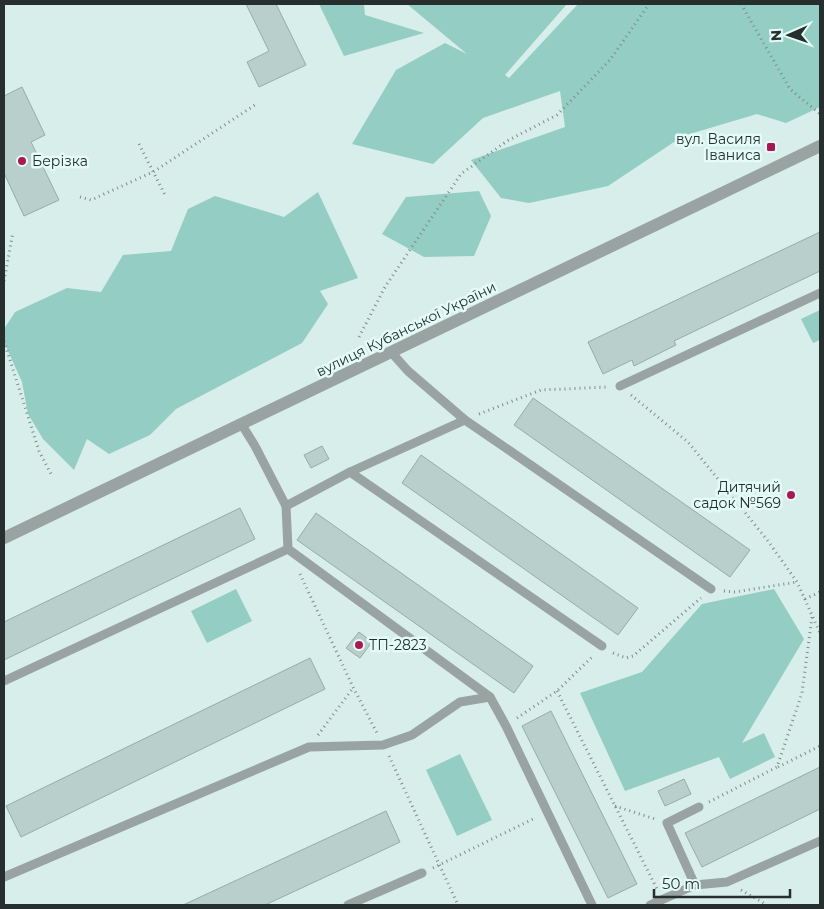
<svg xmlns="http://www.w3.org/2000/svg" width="824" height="909" viewBox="0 0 824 909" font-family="Montserrat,sans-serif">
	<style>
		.green { fill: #94cdc4 }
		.building { fill: #b8cfcb; stroke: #95aca8 }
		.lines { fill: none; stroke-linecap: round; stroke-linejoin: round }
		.path { stroke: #7d8d8b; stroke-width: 3; stroke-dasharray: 1 4; stroke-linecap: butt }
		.service { stroke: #99a3a1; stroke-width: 9 }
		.tertiary { stroke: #99a3a1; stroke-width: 12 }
		.poi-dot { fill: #a91853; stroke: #e4fcf8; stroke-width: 2 }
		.labels { text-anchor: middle; stroke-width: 5; stroke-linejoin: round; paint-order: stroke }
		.poi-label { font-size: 14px; fill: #262f2e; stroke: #e4fcf8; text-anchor: end }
		.street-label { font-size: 14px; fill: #262f2e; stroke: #e4fcf8 }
	</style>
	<rect width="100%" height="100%" fill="#d7eeea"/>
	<g class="green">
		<polygon points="319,4 364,4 365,15 424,33 344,56"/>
		<polygon points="407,4 567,4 505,75 509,78 578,4 820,4 820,107 786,123 757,114 683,136 608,186 529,203 501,198 471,160 565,127 560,91 483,118 433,164 352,144 396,70 445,43 467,54"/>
		<polygon points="479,191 491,216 474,256 424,257 382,234 406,197"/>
		<polygon points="318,192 358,278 320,291 328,304 302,343 176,409 150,435 109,454 87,439 74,470 43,439 28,414 22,382 4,342 4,329 15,312 67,288 101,292 123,255 171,251 188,209 215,196 284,217"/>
		<polygon points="820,310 820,340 813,343 801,319"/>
		<polygon points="236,589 252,621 207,643 191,611"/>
		<polygon points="774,589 804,639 742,743 764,733 775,757 730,779 719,757 625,791 580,693 642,672 702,604"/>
		<polygon points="460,754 492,820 457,836 426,770"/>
	</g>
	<g class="building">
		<polygon points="246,4 276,4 306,65 259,87 247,62 269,51"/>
		<polygon points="22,87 45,135 31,142 59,200 24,216 4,173 4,96"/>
		<polygon points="820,232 820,271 674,341 676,345 634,366 632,360 603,374 588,342"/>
		<polygon points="533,398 750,550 730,577 514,425"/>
		<polygon points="322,446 329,459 311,468 304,455"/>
		<polygon points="421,455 638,608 618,635 402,483"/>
		<polygon points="240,508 255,539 4,660 4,622"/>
		<polygon points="316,513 533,666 514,693 297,540"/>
		<polygon points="359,632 372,642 360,658 346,648"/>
		<polygon points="310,658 325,689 21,837 6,806"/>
		<polygon points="551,711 637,884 608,898 522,726"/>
		<polygon points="820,767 820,809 702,867 685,833"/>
		<polygon points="684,779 691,794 665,806 658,791"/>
		<polygon points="386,811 400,842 364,859 265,905 183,905"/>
	</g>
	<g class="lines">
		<g class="path">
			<polyline points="741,4 790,89 820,114"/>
			<polyline points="139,144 166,197"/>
			<polyline points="80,197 91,200 153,172 255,105"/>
			<polyline points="4,281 13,232"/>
			<polyline points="359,337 385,287 461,174 507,141 557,115 610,60 649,4"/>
			<polyline points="4,341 39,451 51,474"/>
			<polyline points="631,395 688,442 768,541 797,582 820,633"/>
			<polyline points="479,414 541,390 608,387"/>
			<polyline points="300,574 353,687 377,733"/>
			<polyline points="724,591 735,592 797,582"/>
			<polyline points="805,599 820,592"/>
			<polyline points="613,653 626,658 633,656 701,598"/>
			<polyline points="557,691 657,889"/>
			<polyline points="517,718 557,691 593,656"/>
			<polyline points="318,735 353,688"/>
			<polyline points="389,756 458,905"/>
			<polyline points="778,767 820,746"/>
			<polyline points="709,802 777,767 802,693 812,617"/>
			<polyline points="615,806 655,819"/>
			<polyline points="433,868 535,818"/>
			<polyline points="741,890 767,905"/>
		</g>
		<g class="service">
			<polyline points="391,352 408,371 465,420 711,589"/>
			<polyline points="620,386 820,293"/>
			<polyline points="242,425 255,446 286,506 288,549 490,697 506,726 592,905"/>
			<polyline points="350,472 465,420"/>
			<polyline points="286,506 350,472 602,646"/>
			<polyline points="4,681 288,549"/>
			<polyline points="4,877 309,747 383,745 412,735 460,702 490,697"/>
			<polyline points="695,885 667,823 699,807"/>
			<polyline points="348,905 422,873"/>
			<polyline points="650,905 695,885 727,882 820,841"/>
		</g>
		<polyline class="tertiary" points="4,538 820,146"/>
	</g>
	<g class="poi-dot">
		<rect x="766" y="142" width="10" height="10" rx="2.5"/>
		<circle cx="22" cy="161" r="5"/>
		<circle cx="791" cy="495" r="5"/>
		<circle cx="359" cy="645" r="5"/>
	</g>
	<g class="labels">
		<g class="poi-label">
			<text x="761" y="144">вул. Василя<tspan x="761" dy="16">Іваниса</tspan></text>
			<text x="32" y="166" text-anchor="start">Берізка</text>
			<text x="781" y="492">Дитячий<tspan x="781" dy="16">садок №569</tspan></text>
			<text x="369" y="650" text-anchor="start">ТП-2823</text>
		</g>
		<g class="street-label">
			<text transform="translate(406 329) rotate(-26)" y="5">вулиця Кубанської України</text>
		</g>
	</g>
	<rect width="824" height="909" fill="none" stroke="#262f2e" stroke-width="10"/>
	<g transform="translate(789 35) rotate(268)" stroke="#e4fcf8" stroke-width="4" paint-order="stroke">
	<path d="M0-4L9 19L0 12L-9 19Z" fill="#262f2e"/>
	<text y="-8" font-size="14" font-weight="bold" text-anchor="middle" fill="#262f2e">N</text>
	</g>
	<path d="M654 889v8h136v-8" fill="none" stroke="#262f2e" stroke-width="2.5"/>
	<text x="662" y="889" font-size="15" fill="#262f2e" stroke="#e4fcf8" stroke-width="4" paint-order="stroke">50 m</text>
</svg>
